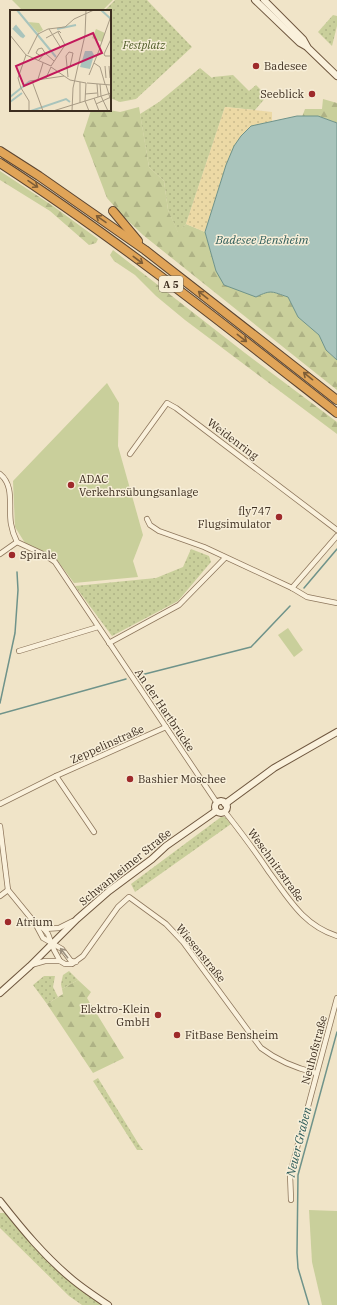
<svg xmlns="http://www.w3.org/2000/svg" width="337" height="1305" viewBox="0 0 337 1305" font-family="'IBM Plex Serif',serif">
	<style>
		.grass { fill: url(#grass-dots) }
		.forest { fill: url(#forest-firs) }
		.sand { fill: url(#sand-dots) }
		.pitch { fill: #c9cf9b }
		.water { fill: #a9c4bc; stroke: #6f938a }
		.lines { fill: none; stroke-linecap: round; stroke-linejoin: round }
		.stream { stroke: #6f938a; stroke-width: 1.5 }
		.street-casing { stroke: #8d765c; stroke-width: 6 }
		.secondary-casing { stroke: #6f573f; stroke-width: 8 }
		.highway-casing { stroke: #5b4430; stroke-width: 10 }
		.street { stroke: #faf1dc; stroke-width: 4.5 }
		.secondary { stroke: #faf1dc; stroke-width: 6 }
		.highway { stroke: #e0a458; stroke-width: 8 }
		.oneway { stroke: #7e5d36 }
		.oneway2 { stroke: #9c907e }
		.poi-dot { fill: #9e2a2b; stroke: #f7eed8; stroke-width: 1.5 }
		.labels { text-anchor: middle; stroke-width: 3; stroke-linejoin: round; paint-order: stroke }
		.shield { fill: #f7eed8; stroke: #756857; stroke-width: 1 }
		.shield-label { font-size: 10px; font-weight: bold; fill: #3d2e20 }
		.park-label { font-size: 11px; font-style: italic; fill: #4d5a26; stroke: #f7eed8 }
		.poi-label { font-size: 11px; fill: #3d2e20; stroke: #f7eed8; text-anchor: start }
		.street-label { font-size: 11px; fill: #3d2e20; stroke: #f7eed8 }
		.water-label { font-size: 12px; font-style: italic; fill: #2f5d5a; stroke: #f7eed8 }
		.inset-river { fill: none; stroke: #a9c4bc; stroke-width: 2 }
		.inset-road { fill: none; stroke: #a89b85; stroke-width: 1 }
		.view { fill: #c2185b; fill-opacity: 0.15; stroke: #c2185b; stroke-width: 2 }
		.inset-edge { fill: none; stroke: #3d2e20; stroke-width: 2 }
	</style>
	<defs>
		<pattern id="grass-dots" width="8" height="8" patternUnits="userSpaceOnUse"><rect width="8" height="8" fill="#c9cf9b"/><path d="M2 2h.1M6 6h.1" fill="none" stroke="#aeb285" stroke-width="1.8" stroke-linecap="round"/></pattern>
		<pattern id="forest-firs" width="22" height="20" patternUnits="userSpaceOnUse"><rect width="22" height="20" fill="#c9cf9b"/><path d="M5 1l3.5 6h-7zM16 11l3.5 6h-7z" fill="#aeb285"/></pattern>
		<pattern id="sand-dots" width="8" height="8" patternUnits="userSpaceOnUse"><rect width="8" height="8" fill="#ecd9a5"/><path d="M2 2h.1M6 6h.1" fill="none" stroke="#cbbb8e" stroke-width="1.8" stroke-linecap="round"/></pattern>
	</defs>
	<rect width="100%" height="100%" fill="#f0e4c8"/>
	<g class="grass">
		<polygon points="115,0 147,0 192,47 136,99 120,102 110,98 110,11 104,11"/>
		<polygon points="333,15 337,16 337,26 332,46 318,32"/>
		<polygon points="200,68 212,78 213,77 233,75 249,91 256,85 267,96 255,110 225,107 186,224 178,233 168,210 164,181 149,167 140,114 159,102"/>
		<polygon points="191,549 209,556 211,562 178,601 112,636 75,586 156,578 183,567"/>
		<polygon points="221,817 225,817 231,824 135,892 131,884"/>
		<polygon points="69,971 78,980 62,989 61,984 63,975"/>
		<polygon points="44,976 55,976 53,987 58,997 47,1004 33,985"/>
		<polygon points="98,1078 138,1143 143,1150 137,1150 93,1081"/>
		<polygon points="0,1213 7,1213 28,1239 104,1305 82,1305 69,1296 0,1228"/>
	</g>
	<g class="forest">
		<polygon points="323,99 337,103 337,123 318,116 302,117 305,109 322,109"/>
		<path d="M139,107L149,167L164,181L168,210L178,232L186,224L205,232L216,271L256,297C272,289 272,292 288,297L298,317L319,335L326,350L337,360V390L143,235L121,214L107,198L83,135L91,110H109L120,112Z"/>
		<polygon points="0,171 53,206 98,239 96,243 89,245 50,211 0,180"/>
		<polygon points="113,250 245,353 337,422 337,434 185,320 156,296 135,275 114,261 110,255"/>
		<polygon points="78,980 91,992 87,998 124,1058 93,1073 47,1004 63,994 62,989"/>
	</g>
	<polygon class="sand" points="225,107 272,112 272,121 251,126 226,165 205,232 186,224"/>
	<g class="pitch">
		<polygon points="12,0 113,0 102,11 23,11"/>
		<polygon points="107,383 119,403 118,446 143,535 133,561 138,577 74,583 57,560 50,555 25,543 15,527 13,481"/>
		<polygon points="288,628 303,650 294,657 278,635"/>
		<polygon points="309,1210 337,1211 337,1305 322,1305 312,1262"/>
	</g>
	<path class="water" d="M297,116H318L337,123V360L326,350L319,335L298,317L288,297C272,292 272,289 256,297L224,285L216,271L205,232L226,165L234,146L241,136L251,126Z"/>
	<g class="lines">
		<g class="stream">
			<polyline points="304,588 337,549"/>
			<polyline points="141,675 251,647 290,606"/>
			<polyline points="0,703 15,633 18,590 17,572"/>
			<polyline points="0,714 126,679"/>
			<polyline points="309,1305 298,1268 297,1253 298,1175 337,1032"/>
		</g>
		<defs>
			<g id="street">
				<polyline points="130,454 167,403 176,408 337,530"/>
				<path d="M0,474C15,486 8,507 11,524C12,530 14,536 17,542L45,555L55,562L217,803"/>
				<polyline points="147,519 150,525 159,531 204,547 292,588 307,597 337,603"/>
				<polyline points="0,554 17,542"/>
				<polyline points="292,588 337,536"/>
				<polyline points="109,643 179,605 225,558"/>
				<polyline points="19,651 98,627"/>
				<polyline points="56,776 94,832"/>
				<polyline points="0,804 56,776 166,727"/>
				<path d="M225,812C240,831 255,851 269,872C289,899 303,925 337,936"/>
				<polyline points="0,826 8,890 35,923 43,938 62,949 71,961 76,962"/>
				<polyline points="0,896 8,890"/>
				<path d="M35,923L44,929L48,934L54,950L60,961L65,964H72L83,956L118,907L129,897L166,924L183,942L261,1048C278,1061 295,1068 316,1073"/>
				<polyline points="44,929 59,928 73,921"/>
				<polyline points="31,965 45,961 60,961"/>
				<polyline points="291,1200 290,1174 337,998"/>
			</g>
			<g id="secondary">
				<polyline points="255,0 300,43 307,47"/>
				<polyline points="264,0 303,39 308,48 337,76"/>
				<circle cx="221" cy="807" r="6"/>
				<polyline points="225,804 274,768 337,732"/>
				<polyline points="0,993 30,966 77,919 109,891 152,859 166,846 216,811"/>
				<path d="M0,1201C22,1229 45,1257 73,1280C84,1289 96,1297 108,1305"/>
			</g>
			<g id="highway">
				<polyline points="0,151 39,176 145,250 337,400"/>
				<path d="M0,163C117,239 227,327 337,413"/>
				<polyline points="113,211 138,241"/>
			</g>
		</defs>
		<use href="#street" class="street-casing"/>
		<use href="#secondary" class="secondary-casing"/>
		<use href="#highway" class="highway-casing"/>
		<use href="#street" class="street"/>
		<use href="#secondary" class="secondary"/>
		<use href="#highway" class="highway"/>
	</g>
	<defs><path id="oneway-shaft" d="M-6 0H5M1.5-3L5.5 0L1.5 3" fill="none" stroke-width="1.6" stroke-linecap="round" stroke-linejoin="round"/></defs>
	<g class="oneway">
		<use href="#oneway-shaft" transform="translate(33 184) rotate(34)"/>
		<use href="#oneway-shaft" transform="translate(101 219) rotate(-145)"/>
		<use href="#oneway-shaft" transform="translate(138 260) rotate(37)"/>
		<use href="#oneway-shaft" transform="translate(203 295) rotate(-142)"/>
		<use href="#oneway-shaft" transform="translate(242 338) rotate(38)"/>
		<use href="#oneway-shaft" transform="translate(308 376) rotate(-141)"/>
	</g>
	<use class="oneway2" href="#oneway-shaft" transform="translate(64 953) rotate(-128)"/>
	<g class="poi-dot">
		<circle cx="256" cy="66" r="4"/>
		<circle cx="312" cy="94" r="4"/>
		<circle cx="71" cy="485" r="4"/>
		<circle cx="279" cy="517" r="4"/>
		<circle cx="12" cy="555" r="4"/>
		<circle cx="130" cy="779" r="4"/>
		<circle cx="8" cy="922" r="4"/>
		<circle cx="158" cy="1015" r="4"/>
		<circle cx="177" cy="1035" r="4"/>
	</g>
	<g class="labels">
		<rect class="shield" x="159" y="276" width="24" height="16" rx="3"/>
		<g class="shield-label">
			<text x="171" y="288">A 5</text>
		</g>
		<g class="park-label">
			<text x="144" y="49">Festplatz</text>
		</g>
		<g class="poi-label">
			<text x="264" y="70">Badesee</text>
			<text x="304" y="98" text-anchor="end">Seeblick</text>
			<text x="79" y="483">ADAC<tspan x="79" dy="13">Verkehrsübungsanlage</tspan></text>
			<text x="271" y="515" text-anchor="end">fly747<tspan x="271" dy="13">Flugsimulator</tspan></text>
			<text x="20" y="559">Spirale</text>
			<text x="138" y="783">Bashier Moschee</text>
			<text x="16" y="926">Atrium</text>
			<text x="150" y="1013" text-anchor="end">Elektro-Klein<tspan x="150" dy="13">GmbH</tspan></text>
			<text x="185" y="1039">FitBase Bensheim</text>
		</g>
		<g class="street-label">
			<text transform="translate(233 439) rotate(37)" y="4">Weidenring</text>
			<text transform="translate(165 710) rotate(56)" y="4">An der Hartbrücke</text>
			<text transform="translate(107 744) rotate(-24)" y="4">Zeppelinstraße</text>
			<text transform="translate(276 865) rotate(54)" y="4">Weschnitzstraße</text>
			<text transform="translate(125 867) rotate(-39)" y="4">Schwanheimer Straße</text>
			<text transform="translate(201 953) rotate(51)" y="4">Wiesenstraße</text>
			<text transform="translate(314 1050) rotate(-75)" y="4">Neuhofstraße</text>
		</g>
		<g class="water-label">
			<text x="262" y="244">Badesee Bensheim</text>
			<text transform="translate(299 1142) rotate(-76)" y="4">Neuer Graben</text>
		</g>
	</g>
	<g transform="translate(10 10)">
		<rect width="101" height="101" fill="#f0e4c8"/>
		<path d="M11,4L18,12L29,13L33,20L28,23Z" fill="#c9cf9b"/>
		<path d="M86,19L95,23L92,32L82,28Z" fill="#c9cf9b"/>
		<path d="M75,41H82L84,45L80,59L70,57Z" fill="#a9c4bc"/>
		<path class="inset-river" d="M7,0L46,47M91,0L101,9M6,16L14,26L13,27L5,17ZM3,18L12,27M47,19L66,15M0,87L20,71M0,92L12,83M21,101L56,89L60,92"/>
		<path class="inset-road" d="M39,19L51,38M0,25L16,45L41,56M36,28L49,21L51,23M101,29L94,44L95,46H101M90,37L101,6M18,44L28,24L38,19L55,17L64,9L84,0M16,45L8,68L11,78L19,91V101M31,46L26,43L28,39L32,38L35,43M28,51L35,43L44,51M84,53L90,57L95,74M41,56L55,35L48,22M95,56L96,68M99,56L100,68M41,57L60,70L76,73M79,65L90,38M58,67L56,46L59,42L63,43L60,57M36,68L41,57M28,69L33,53M20,71L54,66M22,71L33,101M70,72V93M76,73L75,91L79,101M77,73L101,75M87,74L88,87M90,74L91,86L98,101M96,75L101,91M75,84L87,83M84,88L89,101M86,94L101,87M43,101L101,83M62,101L63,78L75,25L76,0"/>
		<path class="view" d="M83,23L92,43L14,76L6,56Z"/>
		<rect width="101" height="101" class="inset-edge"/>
	</g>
</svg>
